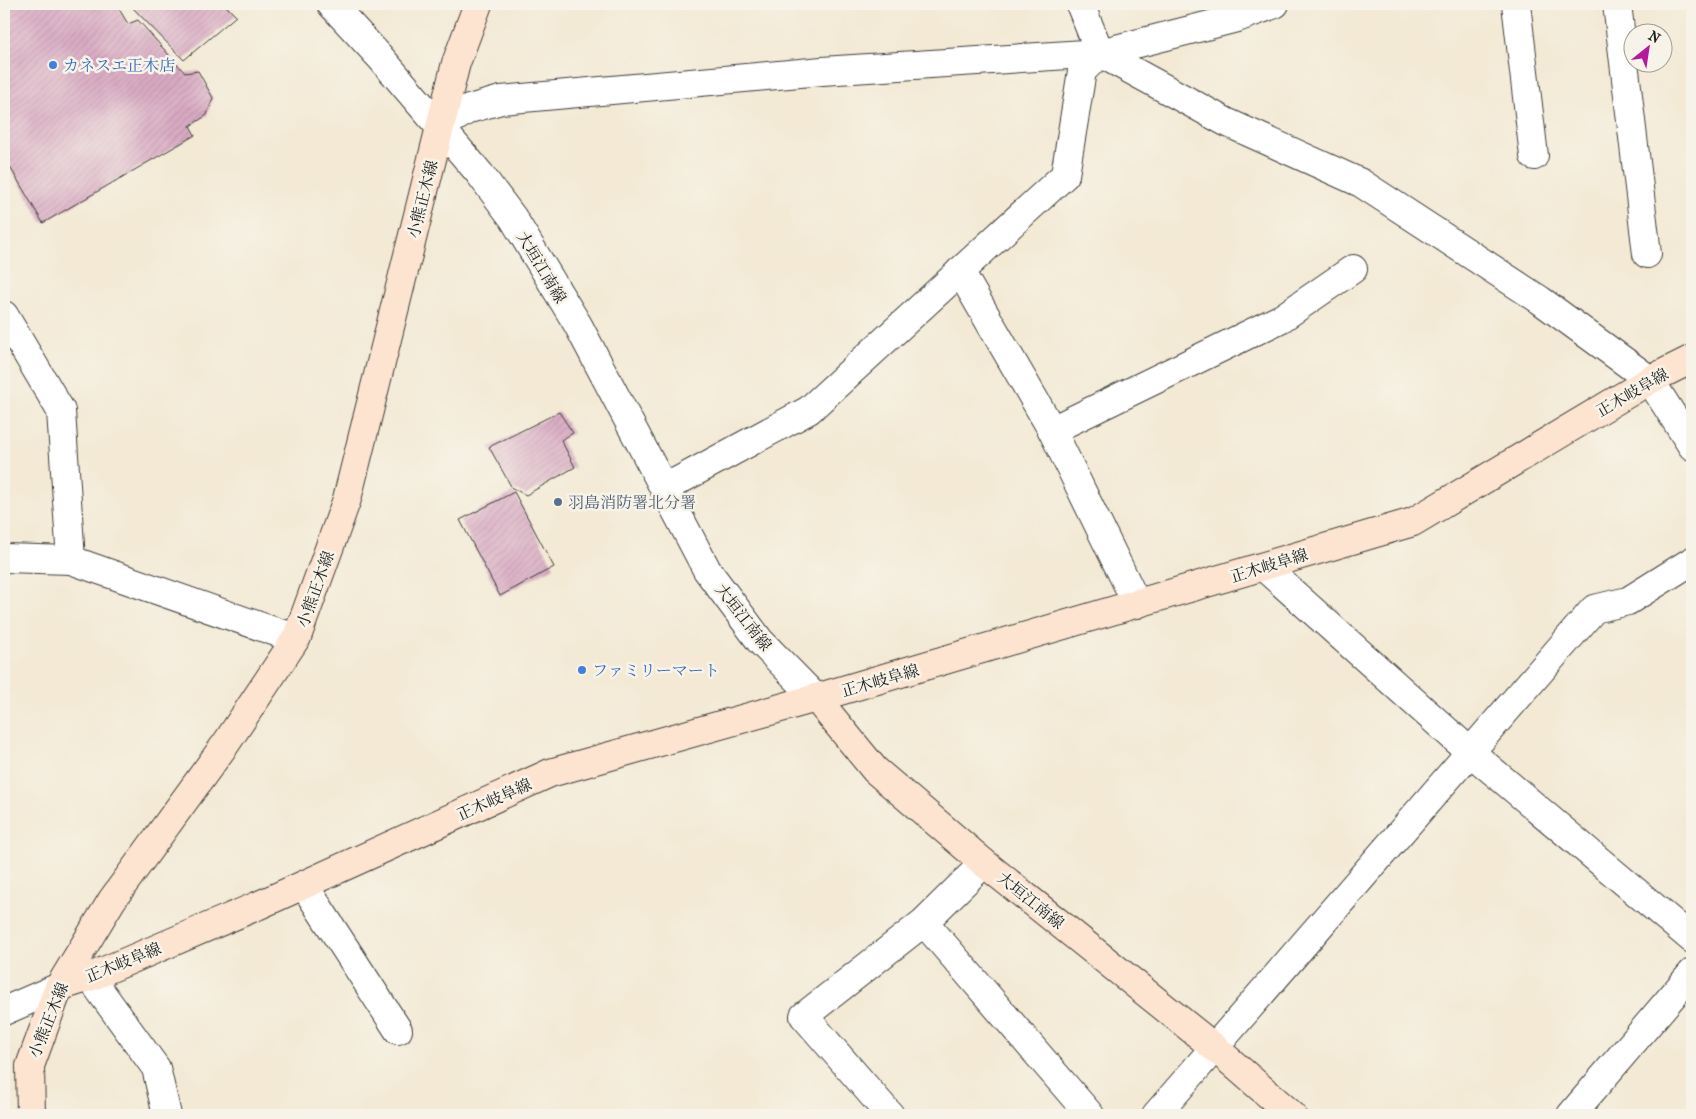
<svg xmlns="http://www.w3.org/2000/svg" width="1696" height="1119" viewBox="0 0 1696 1119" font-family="'IM FELL French Canon','Noto Serif JP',serif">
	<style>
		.building { fill: url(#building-hatch) }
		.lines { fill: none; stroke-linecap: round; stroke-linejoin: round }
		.minor-casing { stroke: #3c3b38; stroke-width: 30 }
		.tertiary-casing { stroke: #3c3b38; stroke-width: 30 }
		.secondary-casing { stroke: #3c3b38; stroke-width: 30 }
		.minor { stroke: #fff; stroke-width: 28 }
		.tertiary { stroke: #fff; stroke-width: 28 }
		.secondary { stroke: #fde4d0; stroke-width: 28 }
		.shop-dot { fill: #3f7fe0; stroke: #f7f3e8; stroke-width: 2 }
		.service-dot { fill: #5c6f8a; stroke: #f7f3e8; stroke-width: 2 }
		.labels { text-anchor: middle; stroke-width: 5; stroke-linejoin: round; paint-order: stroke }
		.shop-label { font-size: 16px; fill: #366cbe; stroke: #f7f3e8; text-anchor: start }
		.street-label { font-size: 16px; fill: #1c1c1c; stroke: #f7f3e8 }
		.service-label { font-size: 16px; fill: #4e5e75; stroke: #f7f3e8; text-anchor: start }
	</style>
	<defs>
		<pattern id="building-hatch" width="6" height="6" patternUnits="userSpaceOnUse" patternTransform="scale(1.25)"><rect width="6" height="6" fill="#d9aac3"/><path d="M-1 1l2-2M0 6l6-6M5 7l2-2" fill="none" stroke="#ba92a7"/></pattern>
	</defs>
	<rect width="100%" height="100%" fill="#f7f3e8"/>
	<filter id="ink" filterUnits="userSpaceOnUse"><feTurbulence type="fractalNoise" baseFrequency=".02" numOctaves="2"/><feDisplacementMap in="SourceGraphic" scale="10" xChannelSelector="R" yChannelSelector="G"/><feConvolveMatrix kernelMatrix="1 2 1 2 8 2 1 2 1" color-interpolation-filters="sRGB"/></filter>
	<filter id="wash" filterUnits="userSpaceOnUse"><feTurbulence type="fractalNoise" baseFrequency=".0096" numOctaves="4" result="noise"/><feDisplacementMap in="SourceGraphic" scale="20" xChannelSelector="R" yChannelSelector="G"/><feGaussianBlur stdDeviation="1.12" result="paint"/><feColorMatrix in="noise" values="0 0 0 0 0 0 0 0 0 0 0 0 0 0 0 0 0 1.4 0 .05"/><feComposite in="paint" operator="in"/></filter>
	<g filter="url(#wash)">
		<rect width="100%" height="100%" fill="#f3e9d4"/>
		<g id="blocks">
			<g class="building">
				<polygon points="4,4 116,4 128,24 138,20 185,73 198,71 213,98 207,115 190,126 195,135 43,223 4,157"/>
				<polygon points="129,4 224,4 236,16 184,60"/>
				<polygon points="559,412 573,433 561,440 575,467 526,495 512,488 489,447"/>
				<polygon points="514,492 554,567 500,596 460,520"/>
			</g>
		</g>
	</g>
	<g filter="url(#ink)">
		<use href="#blocks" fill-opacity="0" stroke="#3c3b38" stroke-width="1"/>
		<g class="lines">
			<defs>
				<g id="minor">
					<polyline points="1080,4 1100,53 1226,122 1361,183 1540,300 1650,380 1692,446"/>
					<polyline points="1516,4 1534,156"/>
					<polyline points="1617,4 1647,254"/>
					<polyline points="960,271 1052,430 1137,604"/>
					<polyline points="4,315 61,411 71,560"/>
					<polyline points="1052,430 1282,318 1353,269"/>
					<polyline points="665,488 809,410 1065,175 1082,71 1100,53"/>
					<polyline points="4,558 71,560 279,633 297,637"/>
					<polyline points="1264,567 1469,751 1692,939"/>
					<polyline points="304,885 398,1030"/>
					<polyline points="924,922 1090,1115"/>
					<polyline points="90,977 156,1068 167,1115"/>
					<polyline points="890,1115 804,1016 924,922 984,863"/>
					<polyline points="1156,1115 1594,609 1628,601 1692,561"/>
					<polyline points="1571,1115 1692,973"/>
				</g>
				<g id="tertiary">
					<polyline points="331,4 380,57 480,174 513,218 578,325 707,570 760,641 816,698"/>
					<polyline points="440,127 469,109 501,100 822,71 1100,53 1237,18 1275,4"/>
					<polyline points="4,1011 59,987"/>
				</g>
				<g id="secondary">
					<polyline points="816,698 875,770 984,863 1215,1048 1292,1115"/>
					<polyline points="59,987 90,977 257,906 550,773 816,698 1413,522 1650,380 1692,359"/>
					<polyline points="31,1115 30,1066 59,987 112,900 227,742 297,637 347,499 456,63 478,4"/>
				</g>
			</defs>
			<use href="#minor" class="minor-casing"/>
			<use href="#tertiary" class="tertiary-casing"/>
			<use href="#secondary" class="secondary-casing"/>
			<use href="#minor" class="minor"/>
			<use href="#tertiary" class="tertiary"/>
			<use href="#secondary" class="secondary"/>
		</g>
	</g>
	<g class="shop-dot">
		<circle cx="53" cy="65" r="5"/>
		<circle cx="582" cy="670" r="5"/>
	</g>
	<circle class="service-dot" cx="558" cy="502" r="5"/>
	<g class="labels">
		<g class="shop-label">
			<text x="63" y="71">カネスエ正木店</text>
			<text x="592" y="676">ファミリーマート</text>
		</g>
		<g class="street-label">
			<text transform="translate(422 199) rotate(-76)" y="6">小熊正木線</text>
			<text transform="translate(542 267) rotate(59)" y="6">大垣江南線</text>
			<text transform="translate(1632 392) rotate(-30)" y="6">正木岐阜線</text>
			<text transform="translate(1269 565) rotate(-17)" y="6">正木岐阜線</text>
			<text transform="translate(315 589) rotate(-70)" y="6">小熊正木線</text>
			<text transform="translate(744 617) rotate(52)" y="6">大垣江南線</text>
			<text transform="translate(880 680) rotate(-16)" y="6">正木岐阜線</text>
			<text transform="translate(494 799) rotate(-24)" y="6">正木岐阜線</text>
			<text transform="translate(1031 900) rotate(39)" y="6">大垣江南線</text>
			<text transform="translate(123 962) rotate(-22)" y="6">正木岐阜線</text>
			<text transform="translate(48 1020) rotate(-68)" y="6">小熊正木線</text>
		</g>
		<g class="service-label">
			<text x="568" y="508">羽島消防署北分署</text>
		</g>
	</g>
	<rect width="1696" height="1119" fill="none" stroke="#f7f3e8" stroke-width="20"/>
	<g transform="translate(1648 48) rotate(30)"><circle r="24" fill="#f7f3e8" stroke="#9f9d96"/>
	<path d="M0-4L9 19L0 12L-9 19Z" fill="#b5179e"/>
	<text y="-8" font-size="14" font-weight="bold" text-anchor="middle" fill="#1c1c1c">N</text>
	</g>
</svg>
